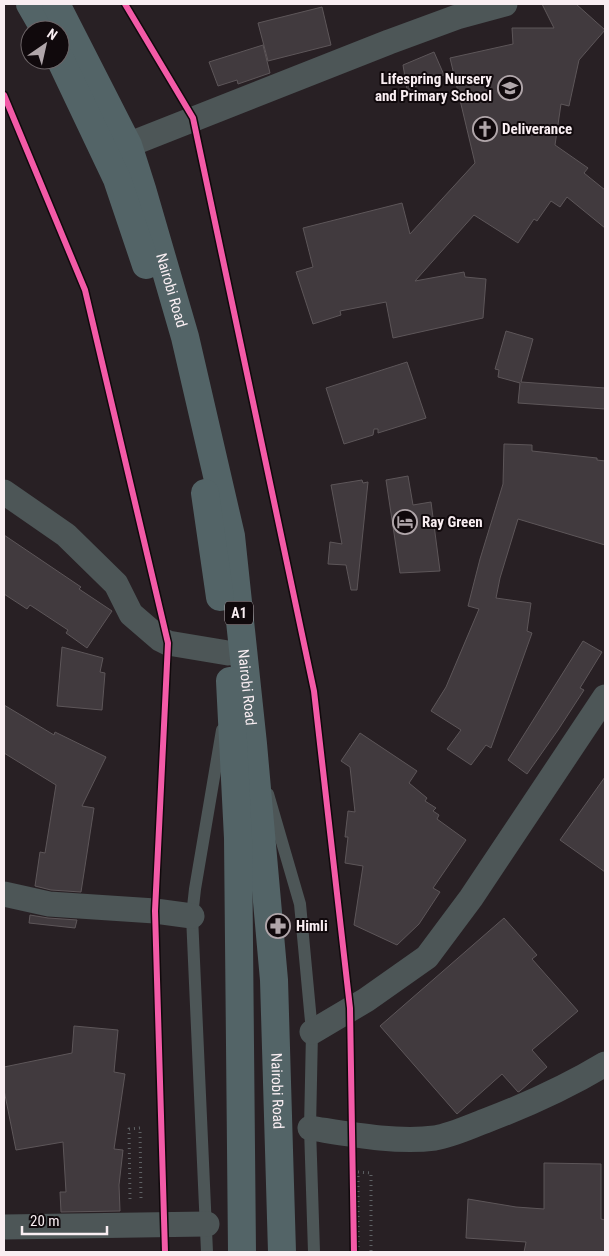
<svg xmlns="http://www.w3.org/2000/svg" width="609" height="1256" viewBox="0 0 609 1256" font-family="'Roboto Condensed',sans-serif">
	<style>
		.building { fill: #413a3e; stroke: #5d5659 }
		.lines { fill: none; stroke-linecap: round; stroke-linejoin: round }
		.path { stroke: #5e6164; stroke-width: 3; stroke-dasharray: 1 4; stroke-linecap: butt }
		.lane { stroke: #4d5657; stroke-width: 12 }
		.street { stroke: #4d5657; stroke-width: 25 }
		.highway { stroke: #536467; stroke-width: 28 }
		.cycleway-casing { stroke: #10090c; stroke-width: 9 }
		.cycleway { stroke: #f35aa7; stroke-width: 6 }
		.labels { text-anchor: middle; stroke-width: 4; stroke-linejoin: round; paint-order: stroke }
		.shield { fill: #10090c; stroke: #b3a9ad; stroke-width: 1 }
		.shield-label { font-size: 14px; font-weight: bold; fill: #f9eef2 }
		.poi-label { font-size: 15px; font-weight: bold; fill: #f9eef2; stroke: #10090c; text-anchor: start }
		.street-label { font-size: 15px; fill: #f9eef2; stroke: #10090c }
	</style>
	<rect width="100%" height="100%" fill="#282024"/>
	<g class="building">
		<polygon points="542,4 576,4 605,30 579,60 569,106 561,104 555,145 588,168 584,173 605,190 605,228 567,197 560,207 551,201 537,221 534,219 518,243 474,215 415,281 464,272 465,277 486,279 483,318 393,338 386,302 340,311 341,315 313,324 296,272 313,267 303,228 402,203 410,234 475,163 450,58 513,44 512,28 554,28"/>
		<polygon points="322,7 331,45 268,61 258,23"/>
		<polygon points="263,45 270,73 238,84 237,80 218,86 209,62"/>
		<polygon points="434,52 444,75 407,90 403,65"/>
		<polygon points="506,331 533,339 521,382 605,388 605,409 518,403 520,383 498,377 499,370 495,369"/>
		<polygon points="407,362 426,418 378,433 378,429 374,429 373,435 344,444 326,388"/>
		<polygon points="504,444 532,445 532,451 597,458 597,460 605,461 605,545 518,519 500,578 496,598 531,603 527,631 532,633 491,748 486,745 471,765 447,749 461,730 431,711 446,687 479,609 468,606 480,559 503,484"/>
		<polygon points="408,476 413,505 431,502 440,571 400,573 386,480"/>
		<polygon points="362,480 363,483 368,482 357,590 351,590 346,565 328,564 330,542 342,544 331,485"/>
		<polygon points="4,535 81,587 79,589 112,611 87,648 66,633 68,630 30,605 27,609 4,594"/>
		<polygon points="583,641 602,652 580,688 584,690 558,730 527,774 508,760"/>
		<polygon points="62,647 103,658 100,672 105,673 102,710 57,706"/>
		<polygon points="4,705 54,735 55,732 106,757 82,806 94,808 81,892 51,890 35,886 40,852 45,853 56,785 4,753"/>
		<polygon points="360,733 417,771 409,783 427,798 425,801 436,808 433,811 439,815 437,819 466,840 433,888 440,892 419,924 397,945 354,925 363,866 345,863 348,837 345,837 348,811 355,812 350,767 341,761"/>
		<polygon points="605,777 605,872 560,840"/>
		<polygon points="30,915 48,918 77,920 75,928 29,923"/>
		<polygon points="504,918 537,955 532,959 578,1011 532,1050 547,1067 520,1091 518,1092 502,1074 457,1114 380,1026"/>
		<polygon points="74,1026 118,1030 114,1072 125,1074 114,1149 123,1150 119,1185 120,1211 61,1212 60,1192 66,1192 63,1142 16,1150 4,1090 4,1067 72,1053"/>
		<polygon points="544,1163 601,1164 601,1219 605,1220 605,1252 524,1252 526,1242 466,1238 468,1199 516,1207 544,1209"/>
	</g>
	<g class="lines">
		<g class="path">
			<polyline points="130,1199 129,1129 140,1128 141,1199"/>
			<polyline points="358,1252 358,1172 371,1173 371,1252"/>
		</g>
		<g class="lane">
			<polyline points="268,794 300,904 312,1032 310,1128 314,1252"/>
			<polyline points="207,1252 192,916 195,889 222,730"/>
		</g>
		<g class="street">
			<polyline points="128,145 389,42 457,17 505,4"/>
			<polyline points="4,492 66,535 116,584 131,614 160,639 168,643 228,653"/>
			<polyline points="4,894 49,904 155,911 192,916"/>
			<polyline points="312,1032 366,1000 427,957 471,898 605,697"/>
			<path d="M310,1128C349,1134 395,1143 435,1138C452,1135 469,1127 485,1121C527,1105 567,1087 605,1064"/>
			<polyline points="4,1227 207,1224"/>
		</g>
		<g class="highway">
			<polyline points="30,4 45,30"/>
			<path id="s1" d="M56,4L128,145L142,189L185,337L231,536L253,744L274,980L282,1252"/>
			<polyline points="60,59 117,179 146,265"/>
			<polyline points="205,493 220,597"/>
			<polyline points="230,681 238,838 242,1252"/>
		</g>
		<defs>
			<g id="cycleway">
				<polyline points="125,4 193,118 314,691 350,1008 354,1252"/>
				<polyline points="4,95 85,290 168,643 155,911 165,1252"/>
			</g>
		</defs>
		<use href="#cycleway" class="cycleway-casing"/>
		<use href="#cycleway" class="cycleway"/>
	</g>
	<defs>
		<symbol id="school-ring" viewBox="-11 -11 22 22"><circle r="9.5" fill="#10090c" stroke="#b0a6aa" stroke-width="1.5"/><path d="M0-5L7-2L0 1L-7-2ZM-4 1L0 2.5L4 1V4Q0 6-4 4Z" fill="#b0a6aa"/></symbol>
		<symbol id="church-ring" viewBox="-11 -11 22 22"><circle r="9.5" fill="#10090c" stroke="#b0a6aa" stroke-width="1.5"/><path d="M-1.2-6h2.4v3.5h3.3v2.4h-3.3V6h-2.4V-.1h-3.3v-2.4h3.3Z" fill="#b0a6aa"/></symbol>
		<symbol id="hotel-ring" viewBox="-11 -11 22 22"><circle r="9.5" fill="#10090c" stroke="#b0a6aa" stroke-width="1.5"/><path d="M-6-4.5h1.5V1H6V5H4.5V3h-9V5H-6ZM-4 0a1.8 1.8 0 1 1 3.6 0ZM.5 0V-2.5h3Q6-2.5 6 0Z" fill="#b0a6aa"/></symbol>
		<symbol id="pharmacy-ring" viewBox="-11 -11 22 22"><circle r="9.5" fill="#10090c" stroke="#b0a6aa" stroke-width="1.5"/><path d="M-2-6h4v4h4v4h-4v4h-4v-4h-4v-4h4Z" fill="#b0a6aa"/></symbol>
	</defs>
	<g fill-rule="evenodd">
		<use href="#school-ring" x="496" y="74" width="28" height="28"/>
		<use href="#church-ring" x="471" y="115" width="28" height="28"/>
		<use href="#hotel-ring" x="391" y="508" width="28" height="28"/>
		<use href="#pharmacy-ring" x="264" y="912" width="28" height="28"/>
	</g>
	<g class="labels">
		<rect class="shield" x="225" y="601.5" width="28" height="23" rx="4"/>
		<g class="shield-label">
			<text x="239" y="618">A1</text>
		</g>
		<g class="poi-label">
			<text x="492" y="84" text-anchor="end">Lifespring Nursery<tspan x="492" dy="17">and Primary School</tspan></text>
			<text x="502" y="134">Deliverance</text>
			<text x="422" y="527">Ray Green</text>
			<text x="296" y="931">Himli</text>
		</g>
		<g class="street-label">
			<text dy="5" stroke="none"><textPath href="#s1" startOffset="310">Nairobi Road</textPath></text>
			<text dy="5" stroke="none"><textPath href="#s1" startOffset="715">Nairobi Road</textPath></text>
			<text dy="5" stroke="none"><textPath href="#s1" startOffset="1120">Nairobi Road</textPath></text>
		</g>
	</g>
	<rect width="609" height="1256" fill="none" stroke="#f9eef2" stroke-width="10"/>
	<g transform="translate(45 45) rotate(34)"><circle r="24" fill="#10090c" stroke="#6d6568"/>
	<path d="M0-4L9 19L0 12L-9 19Z" fill="#b0a6aa"/>
	<text y="-8" font-size="14" font-weight="bold" text-anchor="middle" fill="#f9eef2">N</text>
	</g>
	<path d="M22 1226v8h85v-8" fill="none" stroke="#f9eef2" stroke-width="2.5"/>
	<text x="30" y="1226" font-size="15" fill="#f9eef2" stroke="#10090c" stroke-width="4" paint-order="stroke">20 m</text>
</svg>
